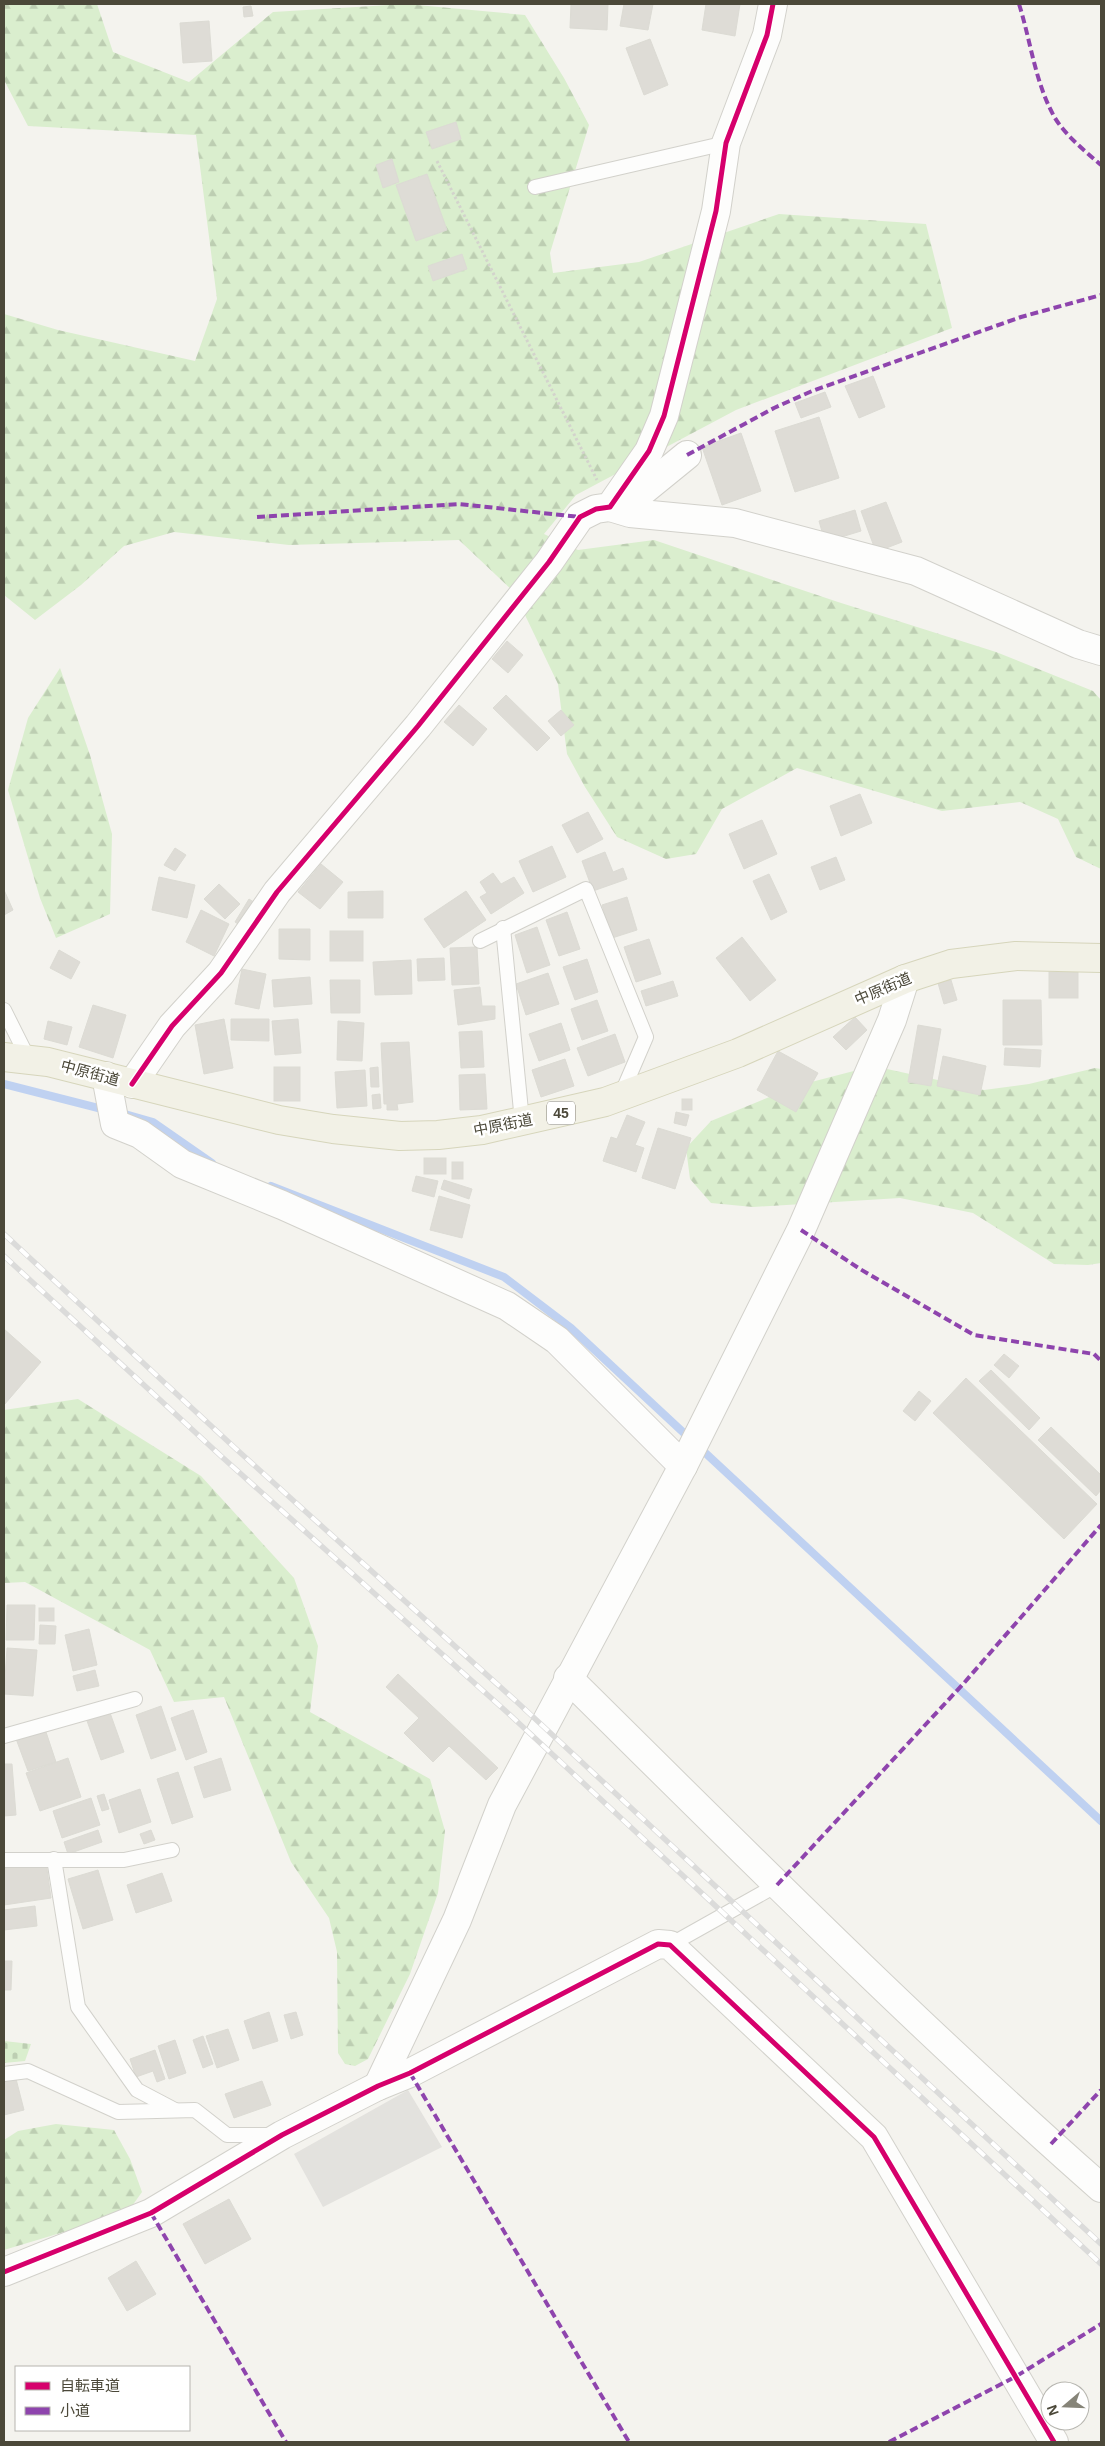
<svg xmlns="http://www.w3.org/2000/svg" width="1105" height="2446" viewBox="0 0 1105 2446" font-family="Arial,'Noto Sans JP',sans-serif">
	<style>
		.forest { fill: url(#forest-firs) }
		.cemetery { fill: url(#cemetery-stones) }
		.parking { fill: #e3e2de }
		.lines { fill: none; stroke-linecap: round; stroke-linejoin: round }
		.stream { stroke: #bfd1f1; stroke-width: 8 }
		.building { fill: #dedcd6; stroke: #dcdbd4 }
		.service-casing { stroke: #d2d1cb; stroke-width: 16 }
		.minor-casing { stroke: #d2d1cb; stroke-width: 30 }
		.primary-casing { stroke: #d6d5bb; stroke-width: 30 }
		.path { stroke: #d3d3cc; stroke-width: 3; stroke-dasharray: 2.5 2.5; stroke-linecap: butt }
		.service { stroke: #fdfdfc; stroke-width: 14 }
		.minor { stroke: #fdfdfc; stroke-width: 28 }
		.primary { stroke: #f2f1e6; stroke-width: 28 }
		.rail-casing { stroke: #dbdbda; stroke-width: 5.5 }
		.rail { stroke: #fff; stroke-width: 4; stroke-dasharray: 11; stroke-linecap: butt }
		.quiet { stroke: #8e44ad; stroke-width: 4; stroke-dasharray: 8 4; stroke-linecap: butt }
		.cycleway-casing { stroke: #fff; stroke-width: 8 }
		.cycleway { stroke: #d6006c; stroke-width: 5 }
		.labels { text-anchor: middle; stroke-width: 5; stroke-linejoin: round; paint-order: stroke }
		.shield { fill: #fff; stroke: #817f74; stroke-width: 1 }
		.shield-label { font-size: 14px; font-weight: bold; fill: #4b4839 }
		.street-label { font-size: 15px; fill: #4b4839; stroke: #fff }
	</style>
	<defs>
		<pattern id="forest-firs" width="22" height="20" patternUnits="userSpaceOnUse" patternTransform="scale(1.25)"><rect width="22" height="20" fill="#daeece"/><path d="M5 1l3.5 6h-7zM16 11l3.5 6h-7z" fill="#bdceb2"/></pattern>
		<pattern id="cemetery-stones" width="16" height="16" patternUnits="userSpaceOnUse" patternTransform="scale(1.25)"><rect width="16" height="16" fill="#daeece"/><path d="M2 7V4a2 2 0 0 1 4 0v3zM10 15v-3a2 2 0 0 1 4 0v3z" fill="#bdceb2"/></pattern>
	</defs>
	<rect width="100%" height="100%" fill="#f4f3ee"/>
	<g class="forest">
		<polygon points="4,4 97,4 113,52 189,82 273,12 406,4 525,15 564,78 589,125 550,253 553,273 639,262 779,214 926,224 952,328 736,410 576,495 544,534 578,550 654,540 838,602 996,652 1093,691 1101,700 1101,869 1076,857 1058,819 1020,802 942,811 797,768 722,809 696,854 666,859 617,837 585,787 567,754 558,684 514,592 459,540 289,545 174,532 124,546 81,585 35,620 4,595 4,314 58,330 195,361 217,299 196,135 28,126 4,80"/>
		<polygon points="60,668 90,755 112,834 110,914 56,938 40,898 8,790 28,718"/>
		<polygon points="873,1066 984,1090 1029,1084 1095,1068 1101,1069 1101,1263 1088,1265 1054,1264 973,1213 900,1198 753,1207 711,1203 690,1179 686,1148 711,1121 796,1086"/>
		<polygon points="78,1399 201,1476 294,1578 318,1646 310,1712 430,1779 445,1831 438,1893 410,1974 368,2059 355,2066 345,2064 338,2053 337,1952 329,1918 291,1862 224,1697 174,1702 150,1650 25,1582 4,1583 4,1410"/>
		<polygon points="56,2124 114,2130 130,2159 142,2192 127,2213 4,2250 4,2140 18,2131"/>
	</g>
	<polygon class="cemetery" points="4,2041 31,2044 25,2061 4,2063"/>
	<polygon class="parking" points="408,2090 442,2147 323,2207 294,2154"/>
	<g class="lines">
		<g class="stream">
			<polyline points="4,1084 106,1110"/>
			<polyline points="125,1114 153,1122 212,1163"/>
			<polyline points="271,1186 504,1277 571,1328 1101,1821"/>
		</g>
	</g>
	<g class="building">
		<polygon points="571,4 608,4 607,30 570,28"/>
		<polygon points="624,4 653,4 648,30 620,26"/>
		<polygon points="706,4 740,4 735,36 702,30"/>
		<polygon points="251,6 253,16 244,17 243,7"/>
		<polygon points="209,21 212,61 183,63 180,23"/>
		<polygon points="650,39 668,85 644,95 626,48"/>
		<polygon points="456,122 461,139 432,149 426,132"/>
		<polygon points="392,159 399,182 383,188 376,165"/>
		<polygon points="427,174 447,230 416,241 396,185"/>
		<polygon points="462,254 467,269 433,281 428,266"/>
		<polygon points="873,376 885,407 859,418 845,386"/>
		<polygon points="825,392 831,407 801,418 795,403"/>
		<polygon points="819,417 839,478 795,492 775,431"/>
		<polygon points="741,433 761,491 722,505 702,447"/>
		<polygon points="886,502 902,542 876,552 861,511"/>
		<polygon points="855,510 861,531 825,542 819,521"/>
		<polygon points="507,641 523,655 508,673 492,659"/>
		<polygon points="506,695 550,738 537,751 493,708"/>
		<polygon points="459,705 487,729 473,746 444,722"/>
		<polygon points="561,710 574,725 561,736 548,721"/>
		<polygon points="860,794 872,823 841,836 830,806"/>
		<polygon points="588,812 603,839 577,853 562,825"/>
		<polygon points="762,820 777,854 744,869 729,834"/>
		<polygon points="552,846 566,877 533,892 519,861"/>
		<polygon points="175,848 186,855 175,871 164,865"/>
		<polygon points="605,852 613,872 623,868 627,879 593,891 582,861"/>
		<polygon points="836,857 845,880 820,890 811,867"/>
		<polygon points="321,864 343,882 320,909 298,892"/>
		<polygon points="493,873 501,884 514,877 524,893 491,914 480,897 487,893 480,882"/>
		<polygon points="769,874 787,912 771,920 753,881"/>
		<polygon points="159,877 195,885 187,918 152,910"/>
		<polygon points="219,884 240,904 225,919 204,899"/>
		<polygon points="4,890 13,910 4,915"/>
		<polygon points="383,891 383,918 348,918 348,892"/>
		<polygon points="466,891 486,920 444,948 424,919"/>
		<polygon points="627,897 637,930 612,938 602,905"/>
		<polygon points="249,899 260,906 246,929 235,922"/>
		<polygon points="201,910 229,924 214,956 186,942"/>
		<polygon points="567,912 580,949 559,956 546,920"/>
		<polygon points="537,927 550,965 527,973 515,935"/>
		<polygon points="279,929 310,929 310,960 279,959"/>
		<rect x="330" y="931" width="33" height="30"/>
		<polygon points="742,937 776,980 750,1001 716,958"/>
		<polygon points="649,939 661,974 636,982 624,947"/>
		<polygon points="477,947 479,984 452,985 450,948"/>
		<polygon points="59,950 80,962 71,979 50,968"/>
		<polygon points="444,958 445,980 418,981 417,959"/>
		<polygon points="587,959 598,992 575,1000 563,967"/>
		<polygon points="411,960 412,994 375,995 373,962"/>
		<polygon points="242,969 266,974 259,1009 235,1004"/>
		<rect x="1049" y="972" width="29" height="26"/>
		<polygon points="548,973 559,1004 526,1015 516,984"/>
		<polygon points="310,977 312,1004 274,1007 272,980"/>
		<polygon points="330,980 360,980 360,1013 331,1013"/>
		<polygon points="951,980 957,1000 944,1004 938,983"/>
		<polygon points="673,981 678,996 646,1006 641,991"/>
		<polygon points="480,987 482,1006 495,1006 495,1019 458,1025 454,990"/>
		<polygon points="597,1000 608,1031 582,1040 571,1009"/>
		<polygon points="1003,1000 1041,1000 1042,1045 1003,1045"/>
		<polygon points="93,1005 126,1015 113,1058 79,1047"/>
		<polygon points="855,1017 867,1030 846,1050 833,1037"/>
		<polygon points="224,1019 233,1068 204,1074 195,1025"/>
		<polygon points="231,1019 269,1019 269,1041 231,1040"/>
		<polygon points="298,1019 301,1053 275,1055 272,1021"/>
		<polygon points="48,1021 72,1027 67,1045 44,1039"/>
		<polygon points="338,1021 364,1023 362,1061 337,1060"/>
		<polygon points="561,1023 570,1050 539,1061 529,1034"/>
		<polygon points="918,1025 941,1029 931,1086 908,1082"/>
		<polygon points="482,1031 484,1067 461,1068 459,1032"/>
		<polygon points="615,1034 625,1062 588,1076 577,1048"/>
		<polygon points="409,1042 413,1102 397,1104 398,1110 387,1110 387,1104 384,1104 381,1043"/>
		<polygon points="1005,1048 1041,1050 1040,1067 1004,1065"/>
		<polygon points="778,1051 818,1073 796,1112 757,1090"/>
		<polygon points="943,1056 986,1066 980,1095 937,1086"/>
		<polygon points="565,1059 574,1086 541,1097 532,1070"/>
		<rect x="274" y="1067" width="26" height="34"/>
		<polygon points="378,1067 379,1087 371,1087 370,1068"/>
		<polygon points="365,1070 367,1106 337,1108 335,1072"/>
		<polygon points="485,1074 487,1109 460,1110 459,1075"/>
		<polygon points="380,1094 381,1108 373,1109 372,1095"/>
		<rect x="682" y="1099" width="10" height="11"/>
		<polygon points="676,1112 689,1115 686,1126 674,1123"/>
		<polygon points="627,1115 645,1122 635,1145 644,1148 636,1172 603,1161 611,1137 617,1139"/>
		<polygon points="658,1128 691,1138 675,1189 642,1178"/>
		<rect x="424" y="1158" width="22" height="16"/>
		<rect x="452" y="1162" width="11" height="17"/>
		<polygon points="416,1176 438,1181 434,1197 412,1191"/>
		<polygon points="444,1180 472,1189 469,1199 441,1189"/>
		<polygon points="439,1196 470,1205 462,1238 430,1230"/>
		<polygon points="4,1329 41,1362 4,1405"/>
		<polygon points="1004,1354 1019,1366 1009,1378 994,1365"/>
		<polygon points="991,1370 1040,1418 1029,1430 979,1381"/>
		<polygon points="966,1378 1097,1504 1064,1539 933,1413"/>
		<polygon points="919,1391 931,1401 915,1421 903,1411"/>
		<polygon points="1051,1427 1101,1475 1101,1490 1096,1496 1038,1440"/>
		<polygon points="7,1605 35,1605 34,1640 6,1640"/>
		<rect x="39" y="1608" width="15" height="13"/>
		<polygon points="40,1625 56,1626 55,1644 39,1644"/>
		<polygon points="89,1629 97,1665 73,1671 65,1635"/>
		<polygon points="7,1648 37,1650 33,1696 4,1694"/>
		<polygon points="95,1670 99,1686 77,1691 73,1676"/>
		<polygon points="398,1674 498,1768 486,1780 449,1746 433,1762 404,1733 419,1718 386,1687"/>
		<polygon points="161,1706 176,1750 151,1759 136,1715"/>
		<polygon points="109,1710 124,1752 101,1760 86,1718"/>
		<polygon points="193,1710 207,1752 186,1760 171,1718"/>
		<polygon points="44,1726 56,1762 28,1771 15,1736"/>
		<polygon points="68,1758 81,1797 40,1811 26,1773"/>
		<polygon points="221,1758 231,1790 204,1798 194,1767"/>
		<polygon points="4,1764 12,1764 16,1815 4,1816"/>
		<polygon points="178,1772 193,1817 172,1824 157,1779"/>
		<polygon points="140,1789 151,1822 119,1833 109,1800"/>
		<polygon points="104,1794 109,1809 102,1811 97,1796"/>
		<polygon points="91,1798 100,1825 62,1838 53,1811"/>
		<polygon points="98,1830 102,1842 68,1854 64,1842"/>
		<polygon points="151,1830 155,1840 144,1844 140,1834"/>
		<polygon points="46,1862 51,1898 4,1905 4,1868"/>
		<polygon points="98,1870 113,1920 83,1929 68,1879"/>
		<polygon points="162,1873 172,1901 136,1913 127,1885"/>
		<polygon points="35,1906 37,1926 4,1930 4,1910"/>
		<polygon points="4,1961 12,1961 11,1990 4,1990"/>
		<polygon points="269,2012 278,2041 253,2049 244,2021"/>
		<polygon points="296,2012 303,2035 291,2039 284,2015"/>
		<polygon points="228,2029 239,2060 217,2068 206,2036"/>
		<polygon points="203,2036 213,2064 203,2068 193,2040"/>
		<polygon points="175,2040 186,2073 169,2079 158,2046"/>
		<polygon points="155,2050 165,2079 157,2082 153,2071 136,2077 130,2059"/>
		<polygon points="15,2075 24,2110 4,2115 4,2077"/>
		<polygon points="262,2081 271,2105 234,2118 225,2094"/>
		<polygon points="229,2199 251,2239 205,2264 183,2224"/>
		<polygon points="136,2261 156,2294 127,2311 108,2278"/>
	</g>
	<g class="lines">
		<defs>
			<g id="service">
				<polyline points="535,187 726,143"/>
				<polyline points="503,928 522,1121"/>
				<polyline points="480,941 586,889 646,1037 621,1095"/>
				<polyline points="4,1010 29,1060"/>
				<polyline points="4,1736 135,1699"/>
				<polyline points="54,1859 78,2007 137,2090 175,2110"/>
				<polyline points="4,1860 124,1860 172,1850"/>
				<polyline points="670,1945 777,1885"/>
				<polyline points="4,2074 28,2071 118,2112 195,2110 227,2135 274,2135"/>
			</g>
			<g id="minor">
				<polyline points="619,504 633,499 687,455"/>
				<polyline points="610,507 630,513 735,523 916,571 1078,644 1101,651"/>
				<polyline points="106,1076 115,1124 140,1134 182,1164 282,1205 507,1306 557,1340 683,1466"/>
				<polyline points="132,1084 172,1026 221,973 277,892 418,726 549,562 580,517 596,509 610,507 649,451 664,416 716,211 726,143 767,35 773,4"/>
				<path d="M568,1678C743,1851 917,2026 1101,2188"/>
				<polyline points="378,2086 457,1920 502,1805 683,1466 801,1230 892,1020 905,979"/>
				<polyline points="4,2272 151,2213 282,2135 378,2086 410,2073 658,1944 670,1945 874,2137 1054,2442"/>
			</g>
			<polyline id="primary" points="4,1057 48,1062 279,1120 333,1129 400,1136 438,1135 482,1130 605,1102 738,1053 905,979 951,964 1016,956 1101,958"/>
		</defs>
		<use href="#service" class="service-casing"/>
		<use href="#minor" class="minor-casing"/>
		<use href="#primary" class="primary-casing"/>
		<polyline class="path" points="437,161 597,480"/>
		<use href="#service" class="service"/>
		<use href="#minor" class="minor"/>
		<use href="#primary" class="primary"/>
		<defs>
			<g id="rail">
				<polyline points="4,1234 235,1448 517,1702 1101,2244"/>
				<polyline points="4,1256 222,1457 509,1714 1101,2264"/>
			</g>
		</defs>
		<use href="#rail" class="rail-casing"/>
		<use href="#rail" class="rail"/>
		<g class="quiet">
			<path d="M1019,4C1031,42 1035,83 1055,118C1066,136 1085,151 1101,165"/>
			<polyline points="687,455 774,408 812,391 1021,317 1101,295"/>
			<polyline points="257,517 459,504 580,517"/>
			<polyline points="801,1230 860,1269 974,1335 1094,1354 1101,1361"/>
			<polyline points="777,1885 964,1683 1101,1525"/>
			<polyline points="410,2073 629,2442"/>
			<polyline points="1051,2144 1101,2090"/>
			<polyline points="151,2213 286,2442"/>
			<polyline points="889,2442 1015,2377 1101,2324"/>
		</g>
		<defs>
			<g id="cycleway">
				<polyline points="132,1084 172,1026 221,973 277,892 418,726 549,562 580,517 596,509 610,507 649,451 664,416 716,211 726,143 767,35 773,4"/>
				<polyline points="4,2272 151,2213 282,2135 378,2086 410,2073 658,1944 670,1945 874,2137 1054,2442"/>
			</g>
		</defs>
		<use href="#cycleway" class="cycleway-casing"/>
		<use href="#cycleway" class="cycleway"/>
	</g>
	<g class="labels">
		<rect class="shield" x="547" y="1101.5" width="28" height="23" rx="4"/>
		<g class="shield-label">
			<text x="561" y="1118">45</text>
		</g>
		<g class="street-label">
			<text transform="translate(883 989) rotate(-23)" y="5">中原街道</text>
			<text transform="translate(90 1073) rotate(15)" y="5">中原街道</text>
			<text transform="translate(503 1125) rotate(-11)" y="5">中原街道</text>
		</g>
	</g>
	<rect width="1105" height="2446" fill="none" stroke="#4b4839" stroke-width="10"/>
	<rect x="15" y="2366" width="175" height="65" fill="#ffffff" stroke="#b7b6b0"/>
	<rect x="25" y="2382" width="25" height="8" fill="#d6006c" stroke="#b7b6b0"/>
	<text x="60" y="2391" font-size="15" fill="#4b4839">自転車道</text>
	<rect x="25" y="2407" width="25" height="8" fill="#8e44ad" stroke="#b7b6b0"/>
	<text x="60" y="2416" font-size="15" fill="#4b4839">小道</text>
	<g transform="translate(1065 2406) rotate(251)"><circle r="24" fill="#ffffff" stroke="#b7b6b0"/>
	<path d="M0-4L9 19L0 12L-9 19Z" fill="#868478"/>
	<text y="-8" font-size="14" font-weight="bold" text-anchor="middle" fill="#4b4839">N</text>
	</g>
</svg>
